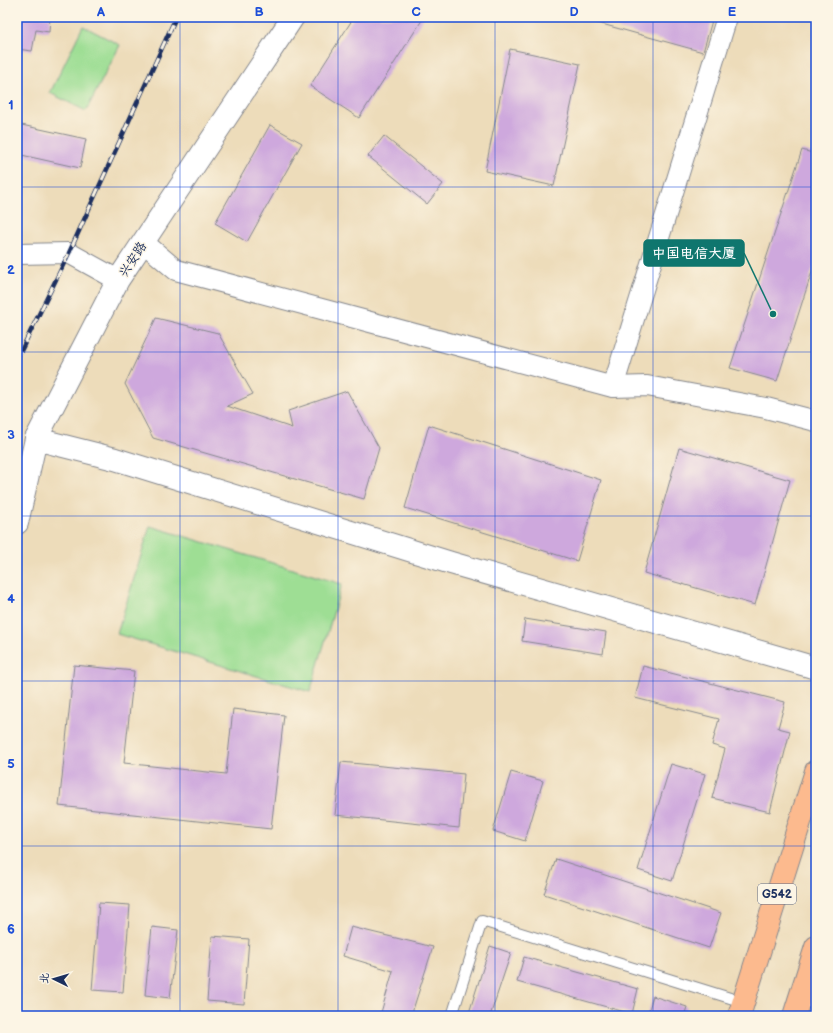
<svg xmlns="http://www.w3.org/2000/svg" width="833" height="1033" viewBox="0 0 833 1033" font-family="'Balsamiq Sans','LXGW WenKai TC',sans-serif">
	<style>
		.green { fill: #9ede94; stroke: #5c8679 }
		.building { fill: #cea8dd }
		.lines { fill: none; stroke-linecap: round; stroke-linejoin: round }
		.service-casing { stroke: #84868c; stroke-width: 12 }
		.minor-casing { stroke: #84868c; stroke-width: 22 }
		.tertiary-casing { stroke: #84868c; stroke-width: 24 }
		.trunk-casing { stroke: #84868c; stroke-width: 24 }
		.service { stroke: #fff; stroke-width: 10 }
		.minor { stroke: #fff; stroke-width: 20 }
		.tertiary { stroke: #fff; stroke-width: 22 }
		.trunk { stroke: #fcba8e; stroke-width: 22 }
		.rail-casing { stroke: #1b2f5e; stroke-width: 4.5 }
		.rail { stroke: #fcf5e5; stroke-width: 3; stroke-dasharray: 9; stroke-linecap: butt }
		.grid { fill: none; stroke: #1d4ed8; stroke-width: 1; stroke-opacity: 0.55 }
		.labels { text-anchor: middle; stroke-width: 3; stroke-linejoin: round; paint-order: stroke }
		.shield { fill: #fcf5e5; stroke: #5e6a86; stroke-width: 1 }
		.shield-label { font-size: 12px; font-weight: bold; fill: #1b2f5e }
		.street-label { font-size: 13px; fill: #1b2f5e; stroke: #fcf5e5 }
		.leader { fill: none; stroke: #0f766e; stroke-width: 1.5 }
		.callout-dot { fill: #0f766e; stroke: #fcf5e5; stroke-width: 1.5 }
		.callout { fill: #0f766e; stroke: #0f766e; stroke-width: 1.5 }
		.callout-label { font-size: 14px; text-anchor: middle; font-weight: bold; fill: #fff }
		.neatline { fill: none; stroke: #1d4ed8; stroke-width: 1.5 }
		.grid-label { font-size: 13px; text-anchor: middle; font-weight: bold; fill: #1d4ed8 }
	</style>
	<rect width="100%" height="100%" fill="#fcf5e5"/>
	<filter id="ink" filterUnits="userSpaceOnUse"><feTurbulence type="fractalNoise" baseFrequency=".025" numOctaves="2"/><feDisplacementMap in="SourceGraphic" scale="8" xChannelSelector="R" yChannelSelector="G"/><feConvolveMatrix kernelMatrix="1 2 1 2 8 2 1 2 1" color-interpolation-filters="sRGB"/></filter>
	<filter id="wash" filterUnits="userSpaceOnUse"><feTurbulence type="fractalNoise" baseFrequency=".012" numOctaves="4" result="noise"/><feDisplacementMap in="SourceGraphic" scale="16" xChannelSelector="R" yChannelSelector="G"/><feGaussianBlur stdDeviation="0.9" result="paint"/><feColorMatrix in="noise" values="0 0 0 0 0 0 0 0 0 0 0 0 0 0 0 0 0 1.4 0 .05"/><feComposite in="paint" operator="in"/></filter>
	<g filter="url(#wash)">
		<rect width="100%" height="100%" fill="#eddcba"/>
		<g class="green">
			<polygon points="83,26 120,45 86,111 50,93"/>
			<polygon points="150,526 342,584 310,692 117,634"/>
		</g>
		<g id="blocks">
			<g class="building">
				<polygon points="17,17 50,17 49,32 36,30 32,51 17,49"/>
				<polygon points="354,17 424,17 359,118 310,86"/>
				<polygon points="592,17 677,18 713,17 703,52 591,21"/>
				<polygon points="510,49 580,64 554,186 485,171"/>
				<polygon points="17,124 86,139 80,168 17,154"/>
				<polygon points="270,125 302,143 247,242 215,223"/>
				<polygon points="384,136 443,184 427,204 368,156"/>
				<polygon points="802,150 816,154 816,259 777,381 730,368"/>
				<polygon points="156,318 218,333 253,394 227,406 292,428 288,411 347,391 379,448 364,499 153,438 125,384"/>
				<polygon points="429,425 601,480 577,561 405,508"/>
				<polygon points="679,448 790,480 755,605 644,573"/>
				<polygon points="525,619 606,632 603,654 522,641"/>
				<polygon points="74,665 134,671 124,763 226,774 233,709 284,715 271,829 59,806"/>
				<polygon points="643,666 785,702 778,728 790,731 770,812 712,798 725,749 712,745 719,719 635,698"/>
				<polygon points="341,762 464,774 459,828 335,815"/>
				<polygon points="671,764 705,774 672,881 638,870"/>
				<polygon points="511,772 543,781 525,841 493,831"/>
				<polygon points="556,859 721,913 709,948 544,894"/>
				<polygon points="99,903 130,905 123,992 92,990"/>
				<polygon points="152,927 178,930 170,998 145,995"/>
				<polygon points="351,927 433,947 411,1016 380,1016 393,971 343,956"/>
				<polygon points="212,936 249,939 244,1004 207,1001"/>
				<polygon points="490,946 511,953 490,1016 468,1016"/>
				<polygon points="524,957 638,989 632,1014 517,982"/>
				<polygon points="653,996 687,1007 684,1016 647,1016"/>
			</g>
		</g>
	</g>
	<g filter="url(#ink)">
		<use href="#blocks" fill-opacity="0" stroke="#84868c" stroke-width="1"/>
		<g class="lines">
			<defs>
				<polyline id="service" points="452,1016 482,921 743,1002"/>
				<g id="minor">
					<polyline points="143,242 176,270 613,387 727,17"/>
					<polyline points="17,254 69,253 118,280"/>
					<polyline points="613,387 647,386 766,408 816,421"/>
					<polyline points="801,994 816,999"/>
				</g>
				<g id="tertiary">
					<polyline points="36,439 115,459 451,563 816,668"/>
					<polyline points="17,523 36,439 118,280 293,17"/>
				</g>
				<g id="trunk">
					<polyline points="739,1016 816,771"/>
					<polyline points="794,1016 816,947"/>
				</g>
			</defs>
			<use href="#service" class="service-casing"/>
			<use href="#minor" class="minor-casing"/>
			<use href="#tertiary" class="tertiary-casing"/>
			<use href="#trunk" class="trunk-casing"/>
			<use href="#service" class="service"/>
			<use href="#minor" class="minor"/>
			<use href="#tertiary" class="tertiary"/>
			<use href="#trunk" class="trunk"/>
			<defs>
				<polyline id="rail" points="17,359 69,253 176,17"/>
			</defs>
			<use href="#rail" class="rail-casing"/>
			<use href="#rail" class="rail"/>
		</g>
	</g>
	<path class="grid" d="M180,17V1016M338,17V1016M495,17V1016M653,17V1016M17,187H816M17,352H816M17,516H816M17,681H816M17,846H816"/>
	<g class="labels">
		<rect class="shield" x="758" y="884" width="38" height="20" rx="3"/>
		<g class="shield-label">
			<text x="777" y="898">G542</text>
		</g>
		<g class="street-label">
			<text transform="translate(132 259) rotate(-57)" y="5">兴安路</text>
		</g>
	</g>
	<path class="leader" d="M773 314L744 253"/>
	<circle class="callout-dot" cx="773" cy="314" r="4"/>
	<rect class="callout" x="644" y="240" width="100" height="26" rx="4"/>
	<g class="callout-label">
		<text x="694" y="258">中国电信大厦</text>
	</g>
	<rect width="833" height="1033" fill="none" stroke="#fcf5e5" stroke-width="44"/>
	<g transform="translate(54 979) rotate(275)" stroke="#fcf5e5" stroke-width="3" paint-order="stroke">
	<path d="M0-3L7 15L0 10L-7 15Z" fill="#1b2f5e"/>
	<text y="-6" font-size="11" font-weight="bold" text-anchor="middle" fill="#1b2f5e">北</text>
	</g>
	<rect x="22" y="22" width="789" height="989" class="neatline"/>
	<g class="grid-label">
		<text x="101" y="16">A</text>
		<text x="259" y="16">B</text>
		<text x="416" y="16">C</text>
		<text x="574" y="16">D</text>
		<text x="732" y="16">E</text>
		<text x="11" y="109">1</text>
		<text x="11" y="274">2</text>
		<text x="11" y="439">3</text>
		<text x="11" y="603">4</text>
		<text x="11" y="768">5</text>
		<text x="11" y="933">6</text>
	</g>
</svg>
